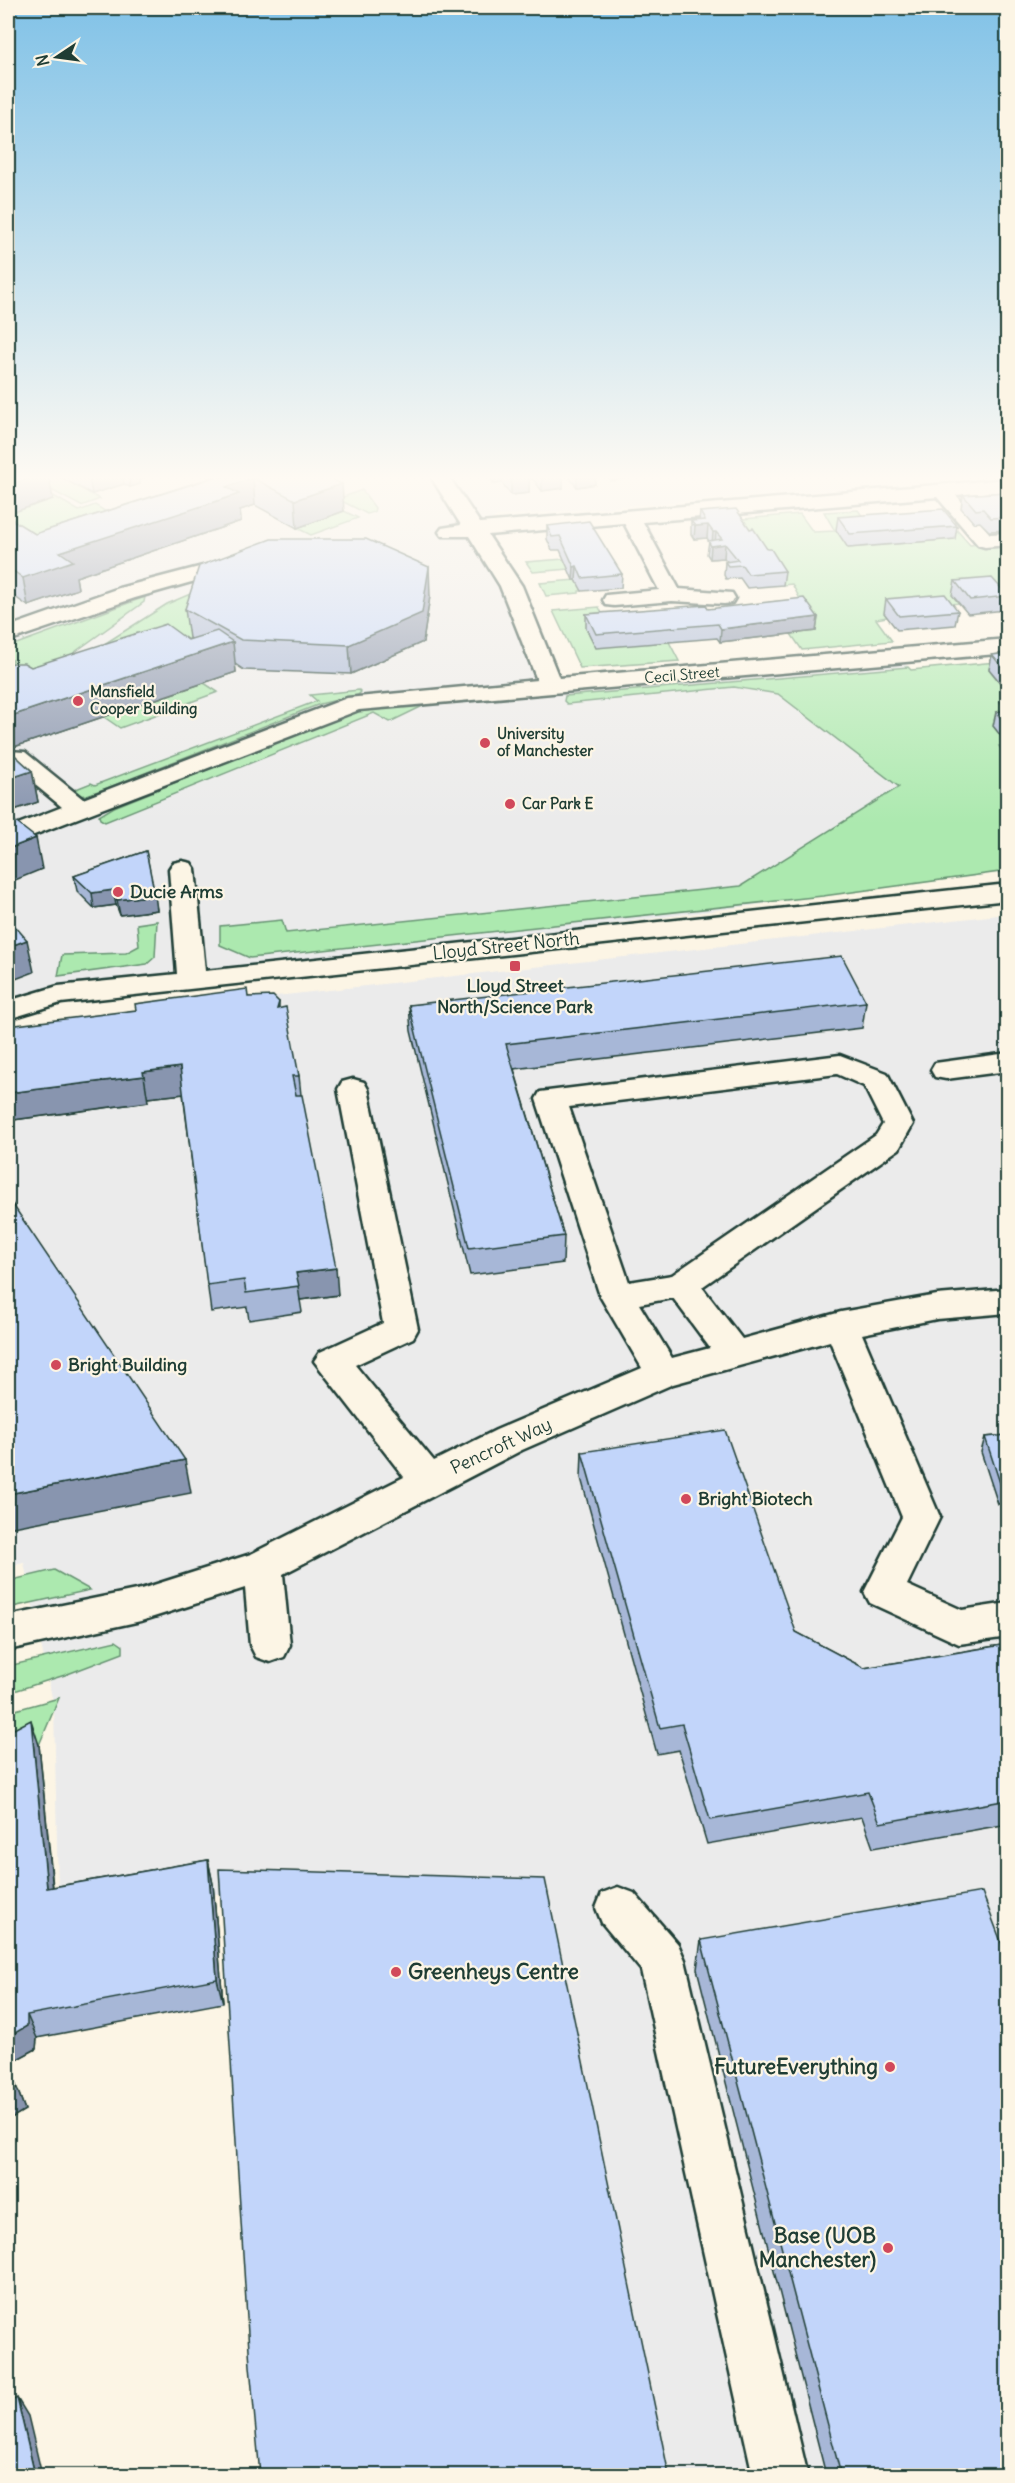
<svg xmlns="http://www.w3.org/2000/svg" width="1015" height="2483" viewBox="0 0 1015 2483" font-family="Delius,sans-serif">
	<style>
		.built { fill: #ebebeb }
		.green { fill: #ace9af; stroke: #669372; stroke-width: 1.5 }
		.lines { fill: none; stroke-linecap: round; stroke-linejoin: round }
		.minor-casing { stroke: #1f3d34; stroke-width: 5 }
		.minor { fill: #fcf5e5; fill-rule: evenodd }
		.wall { fill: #a7b7d7; stroke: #1f3d34; stroke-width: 1.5 }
		.shaded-wall { fill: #8895af; stroke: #1f3d34; stroke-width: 1.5 }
		.building { fill: #c2d5fa; stroke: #1f3d34; stroke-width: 1.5 }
		.poi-dot { fill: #d1495b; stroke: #fcf5e5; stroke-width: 2 }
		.labels { text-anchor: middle; stroke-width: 4.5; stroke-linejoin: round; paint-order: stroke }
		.far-street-label { font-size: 15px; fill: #1f3d34; stroke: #fcf5e5 }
		.far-poi-label { font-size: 15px; font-weight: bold; fill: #1f3d34; stroke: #fcf5e5; text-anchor: start }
		.poi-label { font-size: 18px; font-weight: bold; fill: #1f3d34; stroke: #fcf5e5; text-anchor: start }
		.street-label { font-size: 18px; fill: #1f3d34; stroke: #fcf5e5 }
		.near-poi-label { font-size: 21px; font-weight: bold; fill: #1f3d34; stroke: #fcf5e5; text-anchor: end }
	</style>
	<rect width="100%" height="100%" fill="#fcf5e5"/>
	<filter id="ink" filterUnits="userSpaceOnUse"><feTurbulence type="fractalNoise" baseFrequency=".0167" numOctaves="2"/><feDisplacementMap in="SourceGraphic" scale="12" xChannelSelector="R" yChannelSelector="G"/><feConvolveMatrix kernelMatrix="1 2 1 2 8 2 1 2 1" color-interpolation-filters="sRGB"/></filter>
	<g filter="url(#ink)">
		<g class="built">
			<polygon points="8,477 60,477 92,494 145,477 845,477 853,488 497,516 476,529 551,687 900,656 1007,807 1007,872 192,979 58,995 8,1010"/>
			<polygon points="1007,914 1007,2475 263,2475 223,1894 58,1890 54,1707 24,1563 8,1566 8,1035 115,1014"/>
		</g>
		<g class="green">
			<polygon points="21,477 79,511 95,505 113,516 220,502 8,542 8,514 52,499"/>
			<polygon points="27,477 60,477 100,499 81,506"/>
			<polygon points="362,490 375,508 374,512 367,514 338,499"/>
			<polygon points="858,510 871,528 837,531 849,548 954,539 955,528 970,545 1007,542 1007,588 953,595 959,603 885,613 887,617 876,619 892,641 802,650 769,602 800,599 792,584 783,585 777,573 698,523 800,514 813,532 835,531 824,512"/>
			<polygon points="344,511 358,518 311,535 297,528"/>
			<polygon points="564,559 569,569 533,572 526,562"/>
			<polygon points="576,580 582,591 579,591 579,593 546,596 540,583"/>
			<polygon points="197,591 204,646 29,692 167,604"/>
			<polygon points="145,597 144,602 36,680 8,667 13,660 8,659 8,647"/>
			<polygon points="599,607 608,626 668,640 679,661 580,668 553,611"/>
			<polygon points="1007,661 989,669 1007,692 1007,700 1000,702 1007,710 1007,745 999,746 1007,757 1007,871 823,896 250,958 220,945 220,926 282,920 286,933 741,886 899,787 778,694 734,687 567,704 564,701 565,696 908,667 911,670"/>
			<polygon points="204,683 218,692 120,728 104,717"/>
			<polygon points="359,690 361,692 358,695 320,704 107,788 87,795 77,796 71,791 91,783 95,785 317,701 310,695"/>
			<polygon points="429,703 390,722 374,713 105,822 100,819 99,816 114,807 357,710 373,706"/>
			<polygon points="157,921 155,957 147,964 58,976 62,955 126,953 139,946 137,924"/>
			<polygon points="54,1570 90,1590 8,1608 8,1581"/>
			<polygon points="116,1641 123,1646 123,1653 65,1675 8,1693 8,1666"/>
			<polygon points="59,1698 39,1745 8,1762 8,1712"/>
		</g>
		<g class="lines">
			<defs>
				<g id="minor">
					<polygon points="431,477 449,477 480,523 1008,479 1008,491 956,495 990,534 1008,533 1008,545 985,547 978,545 937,497 643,522 679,589 732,593 735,598 732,603 724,604 672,601 614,606 606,605 603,600 606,595 659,590 624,523 488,535 522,586 559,678 1008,639 1008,653 359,710 8,845 8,828 62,807 11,765 8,765 8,751 25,752 83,799 347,698 537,680 500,586 469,536 442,536 439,532 442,528 461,525"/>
					<polygon points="241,556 248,558 251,562 248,566 135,598 8,641 8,627 119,588"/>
					<polygon points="182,861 191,863 195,869 205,971 1008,884 1008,900 61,1003 8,1019 8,1001 58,986 177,974 169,869 173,863"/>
					<polygon points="1008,1053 1008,1071 946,1079 935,1077 931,1070 935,1063"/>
					<path d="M840,1055L887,1073L913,1124L899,1149L702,1287L742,1339L841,1312L937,1295L1008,1289V1313L937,1319L862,1334L940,1517L907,1585L962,1610L1008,1603V1637L959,1644L870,1603L864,1592L902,1517L830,1341L673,1384L522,1450L283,1574L290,1645L284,1657L270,1662L256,1657L250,1645L245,1588L141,1621L8,1650V1616L141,1589L251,1554L404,1477L314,1361L320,1352L383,1323L338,1089L342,1082L353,1079L364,1082L368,1089L418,1329L413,1338L355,1365L434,1461L496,1430L642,1368L600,1296L536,1099L540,1092ZM837,1074L864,1086L883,1124L876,1135L672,1275L629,1282L569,1107ZM673,1298L710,1348L672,1358L639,1304Z"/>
					<polygon points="618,1887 634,1893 678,1944 685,1960 808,2476 753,2476 641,1970 602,1923 596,1908 602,1893"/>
				</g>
			</defs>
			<use href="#minor" class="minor-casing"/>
			<use href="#minor" class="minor"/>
		</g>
		<g class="wall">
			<polygon points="60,477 146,477 140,479 140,484 130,487 124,484 92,494"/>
			<polygon points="207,477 327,477 344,511 297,528 255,505 240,510 241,521 76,577 78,589 28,606 8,592 8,517 35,534 210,478"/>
			<polygon points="489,477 563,477 563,488 542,491 533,479 529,479 529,493 511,495 502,483 494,484"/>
			<polygon points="569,477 595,477 595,484 577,487"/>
			<polygon points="1008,492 1008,530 989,531 980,522 974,523 961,508 963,495"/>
			<polygon points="700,512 750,529 785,571 783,585 747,588 740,578 726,579 724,575 725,562 727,561 724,558 710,559 707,554 709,541 707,538 694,539 691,534 691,521 699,520"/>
			<polygon points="838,517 957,526 955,539 848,548 836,530"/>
			<polygon points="547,526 622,574 621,588 582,591 576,580 573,580 560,550 552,550 547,539"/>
			<polygon points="1008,571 1008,585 1005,583"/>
			<polygon points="955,581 1008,596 1005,610 968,614 952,595"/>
			<polygon points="430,596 423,642 351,674 244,670 235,664 236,672 8,749 32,771 38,802 8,812 8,665 31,667 188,640 192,639 189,638 185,609"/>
			<polygon points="886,599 958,611 955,625 897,630 884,613"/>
			<polygon points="708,609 818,617 816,631 720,642 717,638 596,648 586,628 586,614"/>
			<polygon points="1008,653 1008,692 989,669 992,655"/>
			<polygon points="1008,698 1008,745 993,726 996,712 1003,711 1006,699"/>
			<polygon points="146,851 157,910 120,915 116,905 94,908 77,891 74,876"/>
			<polygon points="248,997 279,1002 279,1008 299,1076 301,1095 338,1295 300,1300 302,1312 249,1320 247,1307 211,1312 183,1094 147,1098 148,1102 13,1120"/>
			<polygon points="866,1002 862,1028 514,1069 564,1236 563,1263 470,1275 411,1031 409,1005"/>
			<polygon points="1008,1435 1008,1504 998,1504 981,1452 985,1437"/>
			<polygon points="582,1452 796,1632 864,1668 1008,1644 1008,1824 873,1848 862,1817 707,1844 679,1750 657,1754 581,1478"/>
			<polygon points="8,1732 39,1745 53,1887 208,1860 213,1884 223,2003 37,2038 36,2049 8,2064 25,2110 8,2120"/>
			<polygon points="701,1940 1008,2475 826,2475 697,1969"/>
		</g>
		<g class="shaded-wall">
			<polygon points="34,477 49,477 53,499 8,514 8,485"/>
			<polygon points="89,477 123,477 124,484 92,494"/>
			<polygon points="129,477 146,477 140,479 140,484 130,487"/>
			<polygon points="494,477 502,477 502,483 494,484"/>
			<polygon points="511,477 533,477 533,479 529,479 529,493 511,495"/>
			<polygon points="542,477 563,477 563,488 542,491"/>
			<polygon points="577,477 595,477 595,484 577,487"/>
			<polygon points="610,477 628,477 628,478 610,481"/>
			<polygon points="253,478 255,505 240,510 241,521 76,577 78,589 28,606 23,578 60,552 226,487"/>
			<polygon points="342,484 344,511 297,528 295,500"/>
			<polygon points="708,525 707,538 694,539 695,526"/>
			<polygon points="713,532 716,532 715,545 712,545"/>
			<polygon points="725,544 724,558 710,559 711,546"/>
			<polygon points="577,566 576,580 573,580 574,567"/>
			<polygon points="429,567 430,596 423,642 351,674 349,645"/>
			<polygon points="818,617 816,631 720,642 721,629"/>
			<polygon points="233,642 236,672 8,749 8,717"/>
			<polygon points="32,771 38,802 8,812 8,779"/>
			<polygon points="36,838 42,869 8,883 8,849"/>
			<polygon points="113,890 116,905 94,908 92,893"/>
			<polygon points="155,895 157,910 120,915 117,900"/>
			<polygon points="27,940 34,972 8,982 8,947"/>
			<polygon points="180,1067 184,1094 147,1098 143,1072"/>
			<polygon points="144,1076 148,1102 13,1120 8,1122 8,1093"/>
			<polygon points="336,1268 338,1295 300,1300 296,1273"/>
			<polygon points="185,1460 191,1493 8,1528 8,1494"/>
			<polygon points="31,1720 39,1745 55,1912 47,1888"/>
			<polygon points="208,1860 213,1884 223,2003 217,1979"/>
			<polygon points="27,2015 37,2038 36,2049 8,2064 25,2110 8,2120 8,2037"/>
			<polygon points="17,2398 28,2416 42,2475 35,2475"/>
		</g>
		<g class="building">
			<polygon points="8,477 34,477 8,485"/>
			<polygon points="215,477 327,477 342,484 295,500 253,478 226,487 239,494 60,552 73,561 23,578 8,567 8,517 35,534"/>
			<polygon points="1008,492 1008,517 991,518 983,509 976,510 963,495"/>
			<polygon points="736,509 750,529 753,528 767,549 771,549 785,571 748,574 742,565 728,566 725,562 738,560 725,544 711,546 708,541 722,539 716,532 713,532 708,525 695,526 691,521 705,520 700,512"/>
			<polygon points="943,509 957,526 850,534 838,517"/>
			<polygon points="589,521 622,574 582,578 577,566 574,567 560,536 552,537 547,526"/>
			<polygon points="271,539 366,539 429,567 422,613 349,645 241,640 185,609 199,566"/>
			<polygon points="992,578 1008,596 970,600 955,581"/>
			<polygon points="945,594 958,611 899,616 886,599"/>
			<polygon points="804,598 818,617 721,629 718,624 596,634 586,614 706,605 708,609"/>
			<polygon points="166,624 188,640 217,631 233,642 8,717 8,665 13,663 24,663 31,667"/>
			<polygon points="1008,653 1008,674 992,655"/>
			<polygon points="1008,710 1008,727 996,712"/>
			<polygon points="8,749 32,771 8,779"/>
			<polygon points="13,820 36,838 8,849 8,822"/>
			<polygon points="146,851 155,895 117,900 113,890 92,893 74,876"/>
			<polygon points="8,918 27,940 8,947"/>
			<polygon points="842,956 866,1002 506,1044 564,1236 469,1248 409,1005"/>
			<polygon points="247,989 248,997 273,996 279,1002 277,1009 286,1007 299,1076 292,1076 296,1095 302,1095 336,1268 296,1273 299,1286 246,1293 244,1280 207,1285 180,1067 143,1072 144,1076 8,1093 8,1026 136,1010 135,1004"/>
			<polygon points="9,1199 185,1460 8,1494 8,1200"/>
			<polygon points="725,1430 796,1632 864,1668 1008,1644 1008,1800 880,1823 868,1792 710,1820 682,1724 660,1728 582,1452"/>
			<polygon points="1008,1435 1008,1489 1002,1489 985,1437"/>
			<polygon points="31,1720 47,1888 208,1860 217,1979 27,2015 27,2026 8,2037 8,1732"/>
			<polygon points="219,1869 545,1879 669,2475 260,2475 250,2366"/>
			<polygon points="982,1892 1008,1960 1008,2475 841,2475 701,1940"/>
			<polygon points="8,2066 16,2088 8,2092"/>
			<polygon points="17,2398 35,2475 8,2475 8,2403"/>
		</g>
	</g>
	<linearGradient id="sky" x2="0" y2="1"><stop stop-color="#81c2e7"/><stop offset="0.58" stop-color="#fefaf3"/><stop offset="1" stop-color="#fefaf3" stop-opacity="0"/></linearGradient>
	<rect width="1015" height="824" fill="url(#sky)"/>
	<g class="poi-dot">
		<circle cx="78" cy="701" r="6"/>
		<circle cx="485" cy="743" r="6"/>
		<circle cx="510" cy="804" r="6"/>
		<circle cx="118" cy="892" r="6"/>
		<rect x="509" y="960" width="12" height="12" rx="3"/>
		<circle cx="56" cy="1365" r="6"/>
		<circle cx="686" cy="1499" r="6"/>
		<circle cx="396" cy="1972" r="6"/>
		<circle cx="890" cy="2067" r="6"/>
		<circle cx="888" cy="2248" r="6"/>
	</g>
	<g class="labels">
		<g class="far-street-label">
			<text transform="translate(682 675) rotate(-5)" y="5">Cecil Street</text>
		</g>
		<g class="far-poi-label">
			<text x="90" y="697">Mansfield<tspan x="90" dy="17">Cooper Building</tspan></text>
			<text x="497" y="739">University<tspan x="497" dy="17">of Manchester</tspan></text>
			<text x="522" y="809">Car Park E</text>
		</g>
		<g class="poi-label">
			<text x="130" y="898">Ducie Arms</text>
			<text x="515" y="992" text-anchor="middle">Lloyd Street<tspan x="515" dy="21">North/Science Park</tspan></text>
			<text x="68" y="1371">Bright Building</text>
			<text x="698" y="1505">Bright Biotech</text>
		</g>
		<g class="street-label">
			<text transform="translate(506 946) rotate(-6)" y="6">Lloyd Street North</text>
			<text transform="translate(501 1446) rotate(-25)" y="6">Pencroft Way</text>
		</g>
		<g class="near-poi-label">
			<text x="408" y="1979" text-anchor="start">Greenheys Centre</text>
			<text x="878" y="2074">FutureEverything</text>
			<text x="876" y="2243">Base (UOB<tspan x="876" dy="24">Manchester)</tspan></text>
		</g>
	</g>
	<rect width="1015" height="2483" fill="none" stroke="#fcf5e5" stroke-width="30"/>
	<rect x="15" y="15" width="985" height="2453" fill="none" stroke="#1f3d34" stroke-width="2" filter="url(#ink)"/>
	<g transform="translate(57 57) rotate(257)" stroke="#fcf5e5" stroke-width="4.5" paint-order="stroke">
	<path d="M0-4.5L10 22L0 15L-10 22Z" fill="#1f3d34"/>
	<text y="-9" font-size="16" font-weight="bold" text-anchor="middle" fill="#1f3d34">N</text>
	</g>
</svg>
